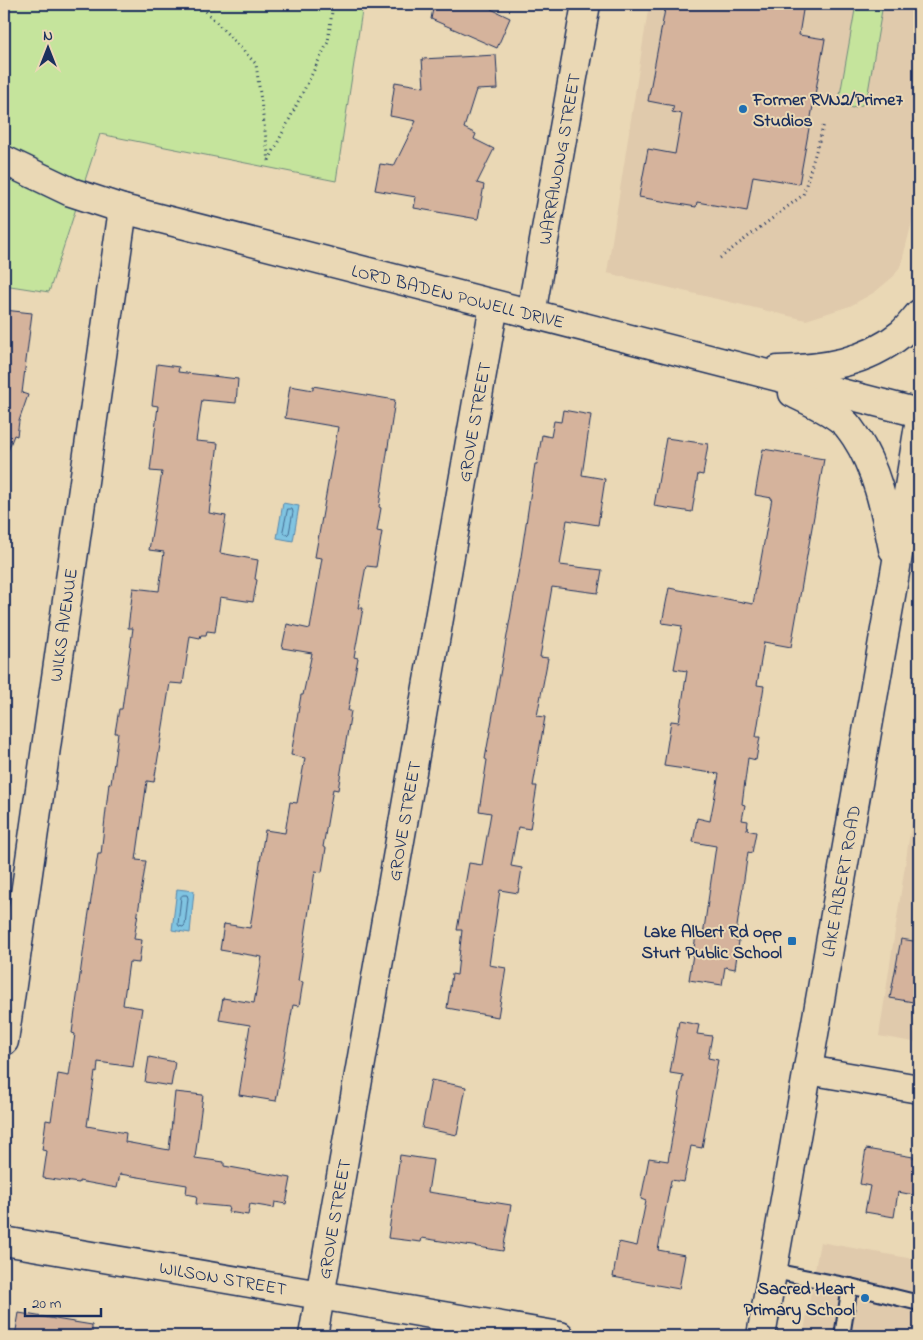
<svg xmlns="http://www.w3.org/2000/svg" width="923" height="1340" viewBox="0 0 923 1340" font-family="'Indie Flower',sans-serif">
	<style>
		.built { fill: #e0caac }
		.green { fill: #c5e49c; stroke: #708a7d }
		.water { fill: #80c4e1; stroke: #5888ad }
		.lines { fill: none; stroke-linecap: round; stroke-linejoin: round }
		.shore { stroke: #436b92; stroke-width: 1 }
		.building { fill: #d5b39c; stroke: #1b2f5e }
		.lane-casing { stroke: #1b2f5e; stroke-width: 18 }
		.street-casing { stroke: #1b2f5e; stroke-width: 31 }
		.secondary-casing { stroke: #1b2f5e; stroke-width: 31 }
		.path { stroke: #1b2f5e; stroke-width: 3; stroke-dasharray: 1 4; stroke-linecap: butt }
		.lane { stroke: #ead8b5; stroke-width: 14 }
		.street { stroke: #ead8b5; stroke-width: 28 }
		.secondary { stroke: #ead8b5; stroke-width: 28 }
		.poi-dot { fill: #1f6fb2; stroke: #ead8b5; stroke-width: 2 }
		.labels { text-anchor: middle; stroke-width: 4; stroke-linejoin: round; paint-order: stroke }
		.poi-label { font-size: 18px; font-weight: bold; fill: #1b2f5e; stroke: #ead8b5; text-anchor: end }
		.street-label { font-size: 18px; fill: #1b2f5e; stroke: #ead8b5 }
	</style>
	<rect width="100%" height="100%" fill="#ead8b5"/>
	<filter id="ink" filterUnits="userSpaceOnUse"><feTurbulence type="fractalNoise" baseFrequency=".02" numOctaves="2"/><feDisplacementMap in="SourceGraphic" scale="10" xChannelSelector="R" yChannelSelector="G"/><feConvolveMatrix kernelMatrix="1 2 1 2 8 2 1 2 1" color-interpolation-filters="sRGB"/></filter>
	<g filter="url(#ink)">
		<g class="built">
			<polygon points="649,4 919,4 919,180 912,222 901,265 894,276 875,292 850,306 806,320 607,273"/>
			<polygon points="919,774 919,1043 879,1036"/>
			<polygon points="820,1242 919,1260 919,1336 803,1336"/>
		</g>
		<g class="green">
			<polygon points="4,4 363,4 336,181 100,134 49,292 4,285"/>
			<polygon points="856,4 883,4 867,98 862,105 852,108 844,104 840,95"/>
		</g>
		<g class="water">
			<polygon points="283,503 299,506 293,541 277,538"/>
			<polygon points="177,889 194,891 190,933 172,930"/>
		</g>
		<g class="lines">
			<g class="shore">
				<polygon points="288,509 292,509 293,512 289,533 287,535 283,532"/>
				<polygon points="183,895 187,895 188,898 185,925 183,927 179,926 178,924 181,897"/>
			</g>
		</g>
		<g class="building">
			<polygon points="434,4 493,4 491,9 510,18 497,48 431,19"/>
			<polygon points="666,4 804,4 799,35 825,39 799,184 753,176 747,211 697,202 696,207 639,197 648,149 675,154 682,114 672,112 674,106 648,101"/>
			<polygon points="496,55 498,89 476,90 464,128 476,134 474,139 494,149 477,183 484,185 478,219 414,208 416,197 375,190 380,164 394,166 416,121 390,116 395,82 424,87 422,59"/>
			<polygon points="4,310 32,313 22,393 28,395 19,421 17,436 14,435 6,456 4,455"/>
			<polygon points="157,364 179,367 178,372 238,379 236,403 202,400 196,441 218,443 209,513 226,516 220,553 258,560 255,579 257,580 253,602 220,597 215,632 207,631 206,635 201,635 200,638 190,636 183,684 170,683 154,782 147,781 136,860 146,861 134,939 142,940 139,963 129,962 123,1005 142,1008 133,1067 98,1062 97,1073 95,1072 87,1126 126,1133 125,1142 169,1150 175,1092 203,1095 195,1158 224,1162 224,1166 291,1178 286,1204 275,1202 274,1208 250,1204 248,1215 228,1212 229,1207 196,1204 197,1196 186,1194 187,1185 120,1174 117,1188 79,1181 79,1183 43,1178 47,1151 42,1150 46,1120 51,1121 58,1074 69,1076 75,1034 72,1033 86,932 98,854 101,854 109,783 111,784 118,733 115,733 119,709 122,709 133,628 128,628 133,588 159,591 164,552 149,550 162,472 150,471 158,406 152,405"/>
			<polygon points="290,386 313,390 313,386 395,400 379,507 381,508 377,531 382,532 376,567 366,566 358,608 363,608 354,657 358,658 348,711 351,711 338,790 333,789 323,847 326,848 322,872 315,871 298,981 303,982 299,1006 293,1005 276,1101 239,1095 250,1025 219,1020 223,998 254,1003 262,957 220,950 224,924 250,928 265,830 285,833 290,802 297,803 305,758 291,755 301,695 303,695 312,653 282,648 287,624 310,629 322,558 315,557 338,427 285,418"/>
			<polygon points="563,410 591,415 582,475 605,479 598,525 567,520 560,565 602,570 598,593 552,587 540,657 548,658 537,716 545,717 533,786 537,786 530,829 518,827 511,866 522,868 518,893 500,890 489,965 506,968 498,1017 447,1008 452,974 457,975 462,930 457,930 469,863 482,865 491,813 479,811 487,760 485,759 521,557 535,464 537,464 542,435 551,437 554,421 561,422"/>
			<polygon points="666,438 708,444 703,475 698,474 692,512 654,506"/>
			<polygon points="763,449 824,459 791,647 764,642 757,685 764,686 756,737 760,737 756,760 748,758 742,804 745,805 742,820 748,821 747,830 756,832 752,853 748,852 735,940 739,941 735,969 725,967 722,985 689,980 696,935 703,936 716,846 693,842 697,818 710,821 719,774 664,766 671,721 679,722 687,671 674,669 682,626 662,623 669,588 753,604 772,498 755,495"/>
			<polygon points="901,939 919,942 919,1003 890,998"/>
			<polygon points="679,1021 699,1025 697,1034 712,1036 708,1058 718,1060 702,1148 691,1146 684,1182 671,1180 658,1250 685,1255 679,1289 613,1277 619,1242 637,1246 646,1201 641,1199 649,1158 668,1161 683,1075 670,1073"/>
			<polygon points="149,1057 175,1062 171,1086 145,1082"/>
			<polygon points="431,1080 466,1087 457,1135 422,1128"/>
			<polygon points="866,1149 919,1158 919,1196 898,1192 894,1217 865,1212 870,1186 860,1184"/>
			<polygon points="400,1155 433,1160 428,1192 511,1205 503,1251 422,1238 421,1242 388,1238"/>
			<polygon points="19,1313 92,1325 92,1336 15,1336"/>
		</g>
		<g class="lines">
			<defs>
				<g id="lane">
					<polyline points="773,1271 850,1286 919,1303"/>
					<polyline points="842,1336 850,1286"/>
				</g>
				<g id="street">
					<polyline points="531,314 586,4"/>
					<polyline points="4,1041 123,209"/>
					<polyline points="808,1070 919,1089"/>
					<polyline points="4,1241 560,1336"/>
					<polyline points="313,1336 494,305"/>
				</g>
				<g id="secondary">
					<polyline points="4,160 71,192 123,209 919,413"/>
					<path d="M778,370C822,369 866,363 901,334C908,328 913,321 919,314"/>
					<path d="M793,393C809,401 833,411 846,424C849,427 852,432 855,436C877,469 885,510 893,549"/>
					<polyline points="761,1336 896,567 919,425"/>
				</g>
			</defs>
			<use href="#lane" class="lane-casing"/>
			<use href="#street" class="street-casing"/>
			<use href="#secondary" class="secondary-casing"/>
			<g class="path">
				<polyline points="199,4 256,64 269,161"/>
				<polyline points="269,160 328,42 333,4"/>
				<polyline points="720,258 803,195 824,124"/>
			</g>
			<use href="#lane" class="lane"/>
			<use href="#street" class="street"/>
			<use href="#secondary" class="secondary"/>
		</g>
	</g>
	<g class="poi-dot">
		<circle cx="743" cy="109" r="5"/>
		<rect x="787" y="936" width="10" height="10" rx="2.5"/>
		<circle cx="865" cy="1298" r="5"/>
	</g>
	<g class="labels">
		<g class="poi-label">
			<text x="753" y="105" text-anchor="start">Former RVN2/Prime7<tspan x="753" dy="21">Studios</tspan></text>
			<text x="782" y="937">Lake Albert Rd opp<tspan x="782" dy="21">Sturt Public School</tspan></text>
			<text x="855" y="1294">Sacred Heart<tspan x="855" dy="21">Primary School</tspan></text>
		</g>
		<g class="street-label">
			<text transform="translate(559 159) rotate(-80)" y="6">WARRAWONG STREET</text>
			<text transform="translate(458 296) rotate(14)" y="6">LORD BADEN POWELL DRIVE</text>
			<text transform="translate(474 422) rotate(-80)" y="6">GROVE STREET</text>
			<text transform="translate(63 625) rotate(-82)" y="6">WILKS AVENUE</text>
			<text transform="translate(404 821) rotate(-80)" y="6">GROVE STREET</text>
			<text transform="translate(841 881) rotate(-80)" y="6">LAKE ALBERT ROAD</text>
			<text transform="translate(334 1219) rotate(-80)" y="6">GROVE STREET</text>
			<text transform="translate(223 1278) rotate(10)" y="6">WILSON STREET</text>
		</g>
	</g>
	<rect width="923" height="1340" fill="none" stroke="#ead8b5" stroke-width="20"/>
	<rect x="10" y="10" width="903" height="1320" fill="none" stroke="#1b2f5e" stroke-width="2" filter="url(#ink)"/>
	<g transform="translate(48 48)" stroke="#ead8b5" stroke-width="4" paint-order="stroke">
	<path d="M0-4L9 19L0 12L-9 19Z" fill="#1b2f5e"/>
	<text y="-8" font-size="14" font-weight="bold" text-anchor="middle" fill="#1b2f5e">N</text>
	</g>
	<path d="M25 1308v8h76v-8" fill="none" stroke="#1b2f5e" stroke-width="2.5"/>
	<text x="32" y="1308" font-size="15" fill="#1b2f5e" stroke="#ead8b5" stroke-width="4" paint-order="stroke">20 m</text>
</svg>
